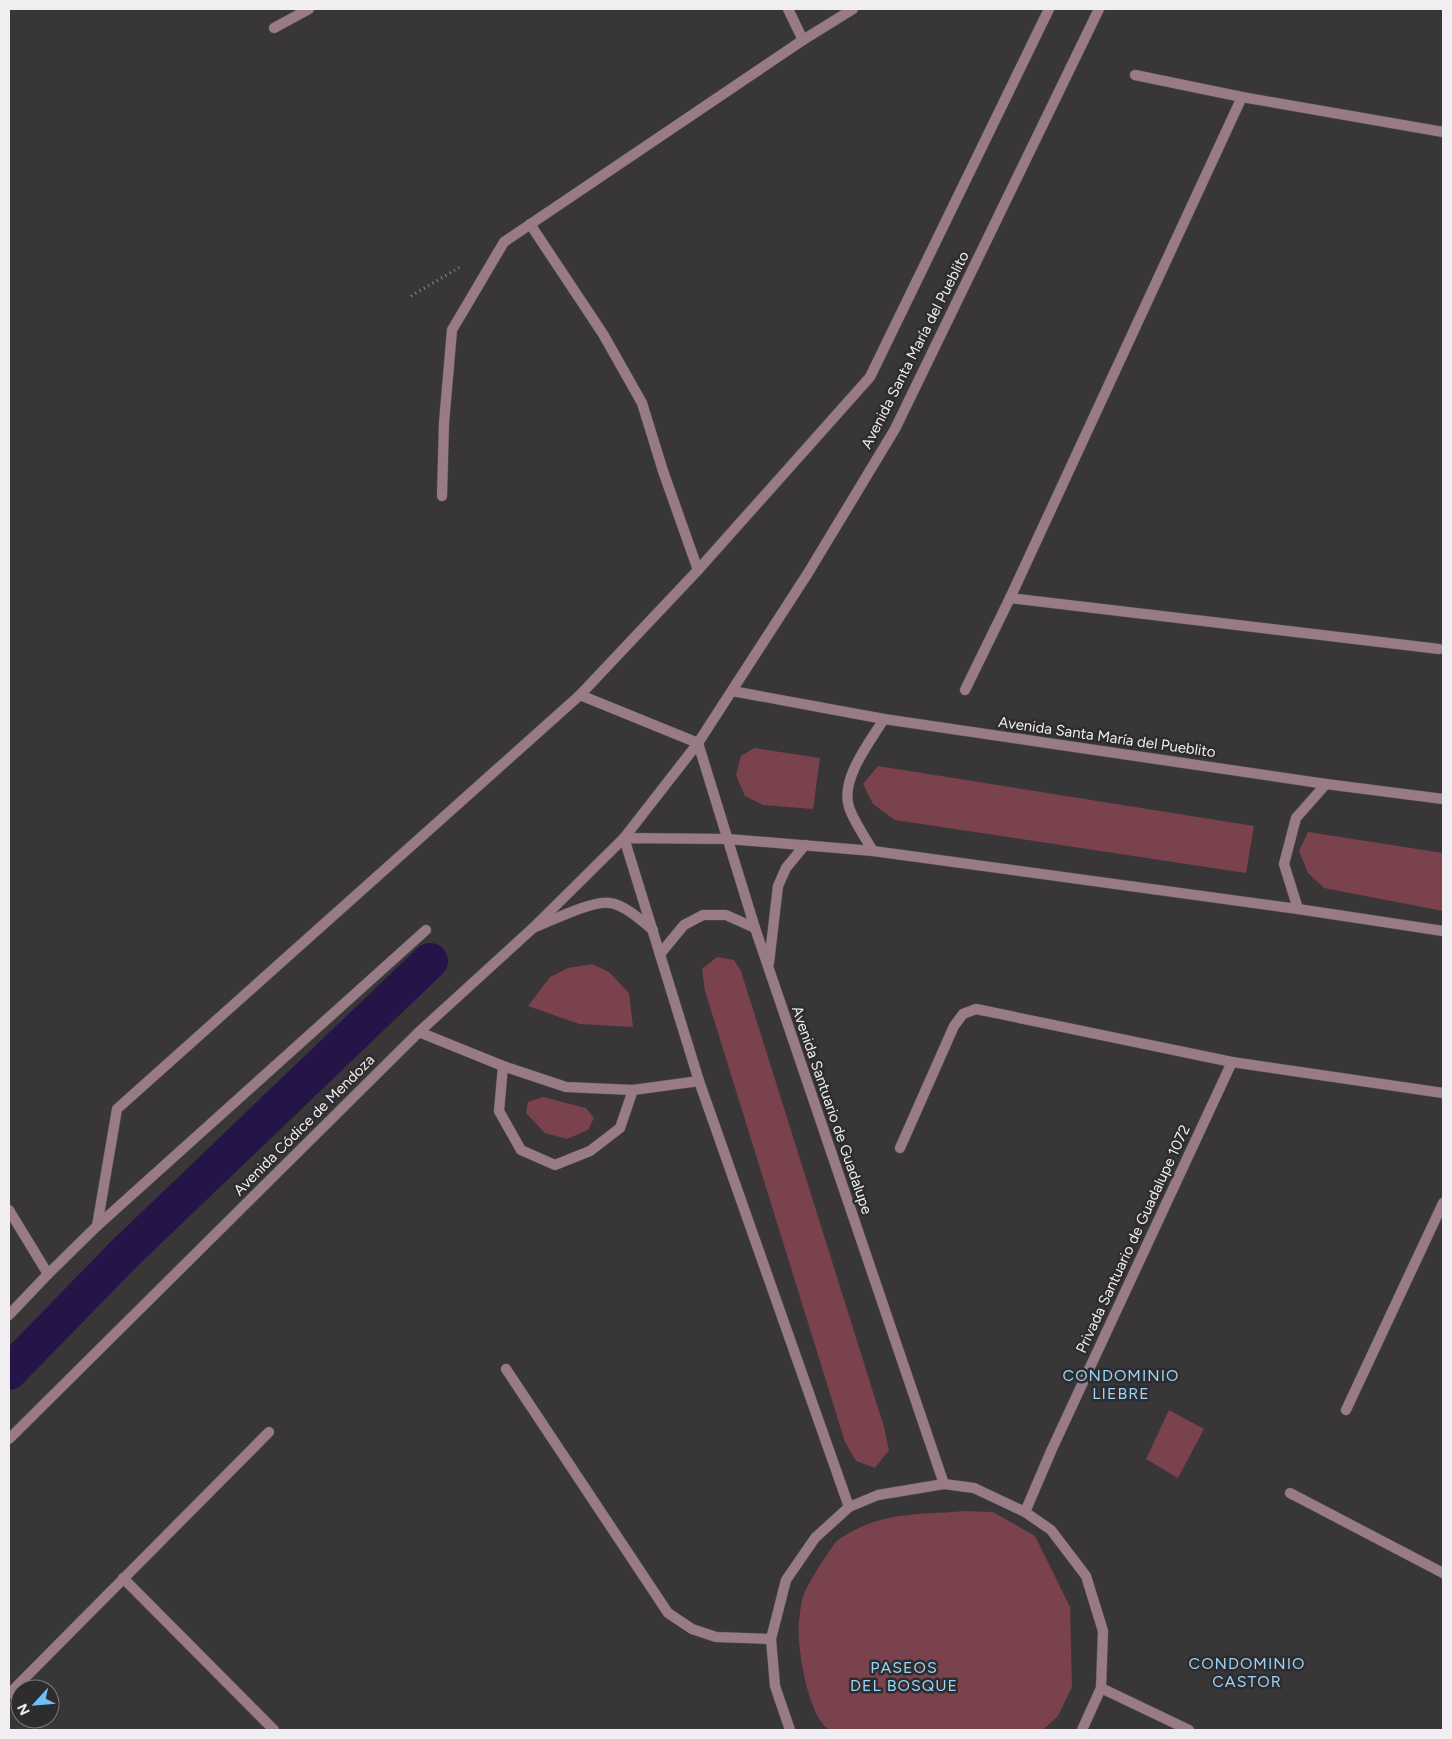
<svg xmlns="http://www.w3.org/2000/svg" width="1452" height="1739" viewBox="0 0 1452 1739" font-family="Figtree,sans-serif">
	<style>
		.green { fill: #79424c }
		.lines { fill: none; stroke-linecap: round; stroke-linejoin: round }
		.canal { stroke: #241448; stroke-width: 36 }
		.service-casing { stroke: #565355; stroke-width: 11 }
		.minor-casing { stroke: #565355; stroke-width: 11 }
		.tertiary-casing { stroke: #565355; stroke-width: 11 }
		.path { stroke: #8e8b8d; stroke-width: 3; stroke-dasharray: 1 4; stroke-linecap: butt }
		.service { stroke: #997b88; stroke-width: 10 }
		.minor { stroke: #997b88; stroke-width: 10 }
		.tertiary { stroke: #997b88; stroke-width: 10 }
		.labels { text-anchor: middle; stroke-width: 5; stroke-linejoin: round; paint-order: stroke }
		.street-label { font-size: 15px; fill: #f0eef0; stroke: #2e2c2e }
		.neighbourhood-label { font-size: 16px; letter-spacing: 1px; fill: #98d4f8; stroke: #2e2c2e }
	</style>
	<rect width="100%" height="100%" fill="#393638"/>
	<g class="green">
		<polygon points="754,748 820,758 813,809 763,805 745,796 736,775 741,756"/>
		<polygon points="878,766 1254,826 1246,873 895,820 873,804 863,784"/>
		<polygon points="1308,832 1443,853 1443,911 1324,888 1308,873 1299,851"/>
		<polygon points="717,957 734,960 741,971 884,1427 889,1450 875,1468 856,1461 845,1442 705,991 702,969"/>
		<polygon points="592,964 609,972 629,993 633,1027 579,1024 528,1006 550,977 568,968"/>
		<polygon points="543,1097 586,1108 594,1118 588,1130 567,1139 545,1133 526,1113 528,1102"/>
		<polygon points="1169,1410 1204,1429 1178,1478 1146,1459"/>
		<path d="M966,1511L993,1512L1035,1536L1070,1607L1072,1687L1058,1716L1043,1730H830C808,1719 796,1644 799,1620C800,1612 801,1602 804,1594C806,1587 833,1543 838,1540C880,1511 918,1515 966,1511Z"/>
	</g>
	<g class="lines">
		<polyline class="canal" points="9,1372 124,1254 430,961"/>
		<defs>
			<g id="service">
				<polyline points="419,1032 503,1066 566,1087 633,1090 699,1081"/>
				<polyline points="503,1066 499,1111 521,1150 555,1165 590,1151 620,1128 633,1090"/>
			</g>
			<g id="minor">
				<polyline points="788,9 803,40"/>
				<polyline points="274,28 309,9"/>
				<polyline points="1135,75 1242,97 1443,132"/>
				<polyline points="530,224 603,334 642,403 663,471 698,570"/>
				<polyline points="442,496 444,423 452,330 504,242 803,40 853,9"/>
				<polyline points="1010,598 1439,649"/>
				<polyline points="965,690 1010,598 1242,97"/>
				<polyline points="732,691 884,719 1326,784 1443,799"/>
				<polyline points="580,695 698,743"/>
				<path d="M873,851C866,839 853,820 849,807C840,779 870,742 884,719"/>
				<polyline points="1298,909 1284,864 1296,818 1326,784"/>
				<polyline points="900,1148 954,1026 963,1014 976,1009 1232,1062 1443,1093"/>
				<polyline points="9,1210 48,1274"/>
				<polyline points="97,1226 426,930"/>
				<polyline points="9,1315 48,1274 97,1226 117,1109 580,695 698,570 870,377 1049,9"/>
				<polyline points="506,1369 668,1613 692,1629 716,1637 771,1639"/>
				<polyline points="1346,1410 1443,1203"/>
				<polyline points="9,1439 419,1032 533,928 624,838 728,839 873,851 1298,909 1443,931"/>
				<polyline points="1290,1493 1443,1573"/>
				<polyline points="1025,1512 1052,1449 1232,1062"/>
				<polyline points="123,1578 274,1730"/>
				<polyline points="1101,1688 1189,1730"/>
				<polyline points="9,1694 269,1432"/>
			</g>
			<g id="tertiary">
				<polyline points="698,743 755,928 944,1484"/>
				<path d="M533,928C551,921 592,900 610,903C625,905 642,921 653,930"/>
				<polyline points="660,954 684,925 703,915 726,915 755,928"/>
				<polyline points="769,963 778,886 786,868 805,845"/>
				<polyline points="849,1507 699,1081 624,838 698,743 808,573 895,429 1099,9"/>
				<polyline points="790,1730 775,1686 771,1639 786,1580 815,1538 849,1507 878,1495 944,1484 974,1488 1025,1512 1051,1530 1086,1576 1103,1631 1101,1688 1082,1730"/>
			</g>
		</defs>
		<use href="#service" class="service-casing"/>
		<use href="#minor" class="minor-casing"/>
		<use href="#tertiary" class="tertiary-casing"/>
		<polyline class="path" points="411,296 460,267"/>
		<use href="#service" class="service"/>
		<use href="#minor" class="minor"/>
		<use href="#tertiary" class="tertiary"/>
	</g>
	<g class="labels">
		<g class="street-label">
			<text transform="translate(915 350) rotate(-63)" y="5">Avenida Santa María del Pueblito</text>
			<text transform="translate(1107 737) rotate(8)" y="5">Avenida Santa María del Pueblito</text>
			<text transform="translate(832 1110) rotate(71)" y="5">Avenida Santuario de Guadalupe</text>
			<text transform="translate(304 1125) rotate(-45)" y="5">Avenida Códice de Mendoza</text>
			<text transform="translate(1133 1239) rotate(-65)" y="5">Privada Santuario de Guadalupe 1072</text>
		</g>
		<g class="neighbourhood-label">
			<text x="1121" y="1381">CONDOMINIO<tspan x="1121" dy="18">LIEBRE</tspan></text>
			<text x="1247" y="1669">CONDOMINIO<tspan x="1247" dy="18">CASTOR</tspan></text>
			<text x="904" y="1673">PASEOS<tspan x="904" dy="18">DEL BOSQUE</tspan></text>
		</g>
	</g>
	<rect width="1452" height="1739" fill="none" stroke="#f0eef0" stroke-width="20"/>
	<g transform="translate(35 1704) rotate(244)"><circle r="24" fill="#2e2c2e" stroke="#7c7a7c"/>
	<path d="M0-4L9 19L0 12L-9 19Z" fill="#6dc2f3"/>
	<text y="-8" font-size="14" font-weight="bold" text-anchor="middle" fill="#f0eef0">N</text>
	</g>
</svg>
